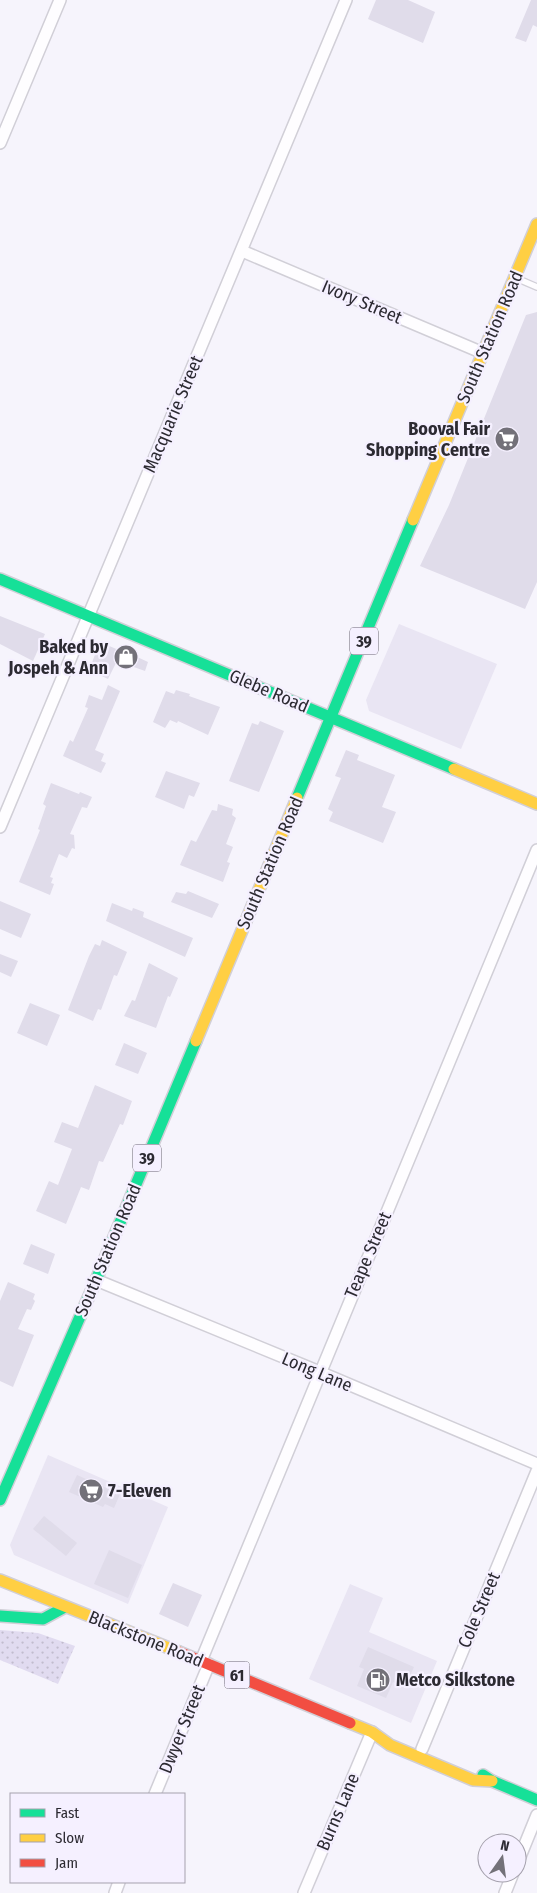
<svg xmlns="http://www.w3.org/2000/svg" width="537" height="1893" viewBox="0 0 537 1893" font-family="'Fira Sans Condensed',sans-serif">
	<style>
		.built { fill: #e9e5f3 }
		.grass { fill: url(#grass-dots) }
		.building { fill: #e0dcea }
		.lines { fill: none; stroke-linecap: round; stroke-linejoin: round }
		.lane-casing { stroke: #d1cfd7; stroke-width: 8 }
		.street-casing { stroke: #d1cfd7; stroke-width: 14 }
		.fast-casing { stroke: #d1cfd7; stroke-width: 14 }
		.slow-casing { stroke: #d1cfd7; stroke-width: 14 }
		.jam-casing { stroke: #d1cfd7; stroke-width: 14 }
		.lane { stroke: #fefdff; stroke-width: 5.5 }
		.street { stroke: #fefdff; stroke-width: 11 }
		.fast { stroke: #16e098; stroke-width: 11 }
		.slow { stroke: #ffcf43; stroke-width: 11 }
		.jam { stroke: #f24e42; stroke-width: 11 }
		.labels { text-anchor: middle; stroke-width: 4.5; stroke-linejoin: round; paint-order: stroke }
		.shield { fill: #f5f0ff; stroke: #686570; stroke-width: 1 }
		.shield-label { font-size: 16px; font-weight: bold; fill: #2c2a32 }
		.street-label { font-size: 18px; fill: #2c2a32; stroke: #f5f0ff }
		.poi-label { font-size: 18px; font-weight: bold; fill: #2c2a32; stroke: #f5f0ff; text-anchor: end }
	</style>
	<defs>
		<pattern id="grass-dots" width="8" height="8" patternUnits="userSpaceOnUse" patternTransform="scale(1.25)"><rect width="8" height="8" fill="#e1dbf0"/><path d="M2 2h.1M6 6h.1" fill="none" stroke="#c1bcce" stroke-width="1.8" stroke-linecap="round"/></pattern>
	</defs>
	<rect width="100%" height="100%" fill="#f6f4fc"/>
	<g class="built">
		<polygon points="399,624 497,664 461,749 369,711 366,700"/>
		<polygon points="48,1455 168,1507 128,1604 14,1555 10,1545"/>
		<polygon points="350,1584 383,1598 369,1632 437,1661 411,1723 309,1679"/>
	</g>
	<polygon class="grass" points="0,1630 38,1633 75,1646 58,1684 0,1660"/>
	<g class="building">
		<polygon points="376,0 408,0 435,12 423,43 368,19"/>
		<polygon points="531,0 537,0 537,27 533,25 526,42 515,38"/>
		<polygon points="537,312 537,582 525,609 420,566 449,505 526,315"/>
		<polygon points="0,616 45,634 33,661 0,644"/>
		<polygon points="100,642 121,651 122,648 134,653 133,655 148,662 145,671 117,661 108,679 89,670"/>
		<polygon points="108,685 120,691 95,750 104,754 101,761 106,763 101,773 63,756 70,740 73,742 88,708 85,707 89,695 102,700"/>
		<polygon points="176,690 190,694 189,696 220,707 208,735 178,721 177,723 170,720 165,728 153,722 166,691 174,694"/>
		<polygon points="260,721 284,731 259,792 229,781 252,723 258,725"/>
		<polygon points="346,750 359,755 357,760 395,775 382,807 396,812 383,843 329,821 333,812 328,809 341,778 335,776"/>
		<polygon points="166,771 200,783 194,797 189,795 184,809 155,797"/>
		<polygon points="51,783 79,794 80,792 92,797 87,808 82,807 70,834 74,835 75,849 72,848 67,858 59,854 50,877 53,878 51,883 54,884 50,895 19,882 40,830 38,829 46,806 43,804"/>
		<polygon points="218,804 233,809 232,815 236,818 226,844 233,847 227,862 230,863 223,882 180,865 191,840 196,842 212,810 217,811"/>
		<polygon points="188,891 219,904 212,918 171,902 176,892 186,894"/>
		<polygon points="0,901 31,914 21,938 0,929"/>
		<polygon points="112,903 132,911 133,908 144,912 143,917 193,938 185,957 106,921"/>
		<polygon points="102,940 127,952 117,976 114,975 101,1010 98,1009 93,1021 68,1010 89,956 95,944 100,946"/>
		<polygon points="0,954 18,961 11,977 0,972"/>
		<polygon points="149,963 178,978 170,997 168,996 156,1028 124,1016 132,1000 135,1001"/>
		<polygon points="30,1003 60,1015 47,1046 17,1033"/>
		<polygon points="124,1043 147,1053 138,1074 115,1065"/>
		<polygon points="95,1085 132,1101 123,1125 120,1124 103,1162 99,1161 89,1190 81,1187 66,1224 36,1211 49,1181 58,1185 72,1149 54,1142 62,1122 78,1128"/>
		<polygon points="31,1244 55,1254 48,1274 23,1264"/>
		<polygon points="8,1282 35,1294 33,1299 35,1301 31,1310 27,1309 18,1329 34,1335 13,1387 0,1381 0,1301"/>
		<polygon points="77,1475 120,1494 114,1508 105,1504 103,1507 69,1492"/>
		<polygon points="44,1516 77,1543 66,1556 33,1529"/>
		<polygon points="109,1550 142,1565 128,1598 94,1584"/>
		<polygon points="173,1583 202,1595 188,1627 159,1614"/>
		<polygon points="368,1647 414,1667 405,1687 393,1682 386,1698 357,1686 364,1669 359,1667"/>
	</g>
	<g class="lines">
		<defs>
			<polyline id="lane" points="516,278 537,287"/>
			<g id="street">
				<polyline points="0,143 60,0"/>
				<polyline points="242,251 483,353"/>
				<polyline points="0,827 346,0"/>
				<polyline points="96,1280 310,1368 537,1464"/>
				<polyline points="201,1661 537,850"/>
				<polyline points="422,1749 537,1471"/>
				<polyline points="155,1794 209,1664"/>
				<polyline points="517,1864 537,1815"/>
				<polyline points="115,1893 119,1882"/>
				<polyline points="304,1893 372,1732"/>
				<polyline points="505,1893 513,1873"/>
			</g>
			<g id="fast">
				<polyline points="0,579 454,769"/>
				<polyline points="297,798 413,520"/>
				<polyline points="0,1500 96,1280 196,1041"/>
				<polyline points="0,1616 43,1619 65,1607"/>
				<polyline points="483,1775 492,1781 537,1800"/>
			</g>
			<g id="slow">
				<polyline points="413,520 537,224"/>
				<polyline points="454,769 537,804"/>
				<polyline points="196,1041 297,798"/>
				<polyline points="0,1580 179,1652"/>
				<polyline points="350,1723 372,1732 390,1745 473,1780 492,1781"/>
			</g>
			<polyline id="jam" points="179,1652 350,1723"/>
		</defs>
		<use href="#lane" class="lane-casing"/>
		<use href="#street" class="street-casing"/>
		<use href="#fast" class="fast-casing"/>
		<use href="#slow" class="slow-casing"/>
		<use href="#jam" class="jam-casing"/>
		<use href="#lane" class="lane"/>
		<use href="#street" class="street"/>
		<use href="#fast" class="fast"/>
		<use href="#slow" class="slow"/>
		<use href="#jam" class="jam"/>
	</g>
	<defs>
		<symbol id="supermarket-disc" viewBox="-11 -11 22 22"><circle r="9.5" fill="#737179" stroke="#f5f0ff"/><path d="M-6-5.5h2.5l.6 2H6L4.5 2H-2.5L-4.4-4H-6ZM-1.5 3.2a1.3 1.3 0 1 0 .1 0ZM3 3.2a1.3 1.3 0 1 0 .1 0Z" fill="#fff"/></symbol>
		<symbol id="shop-disc" viewBox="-11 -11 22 22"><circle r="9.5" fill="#737179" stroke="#f5f0ff"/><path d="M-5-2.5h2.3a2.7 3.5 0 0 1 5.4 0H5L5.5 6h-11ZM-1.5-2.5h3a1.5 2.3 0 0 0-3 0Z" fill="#fff"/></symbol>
		<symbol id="fuel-disc" viewBox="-11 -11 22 22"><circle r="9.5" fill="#737179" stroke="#f5f0ff"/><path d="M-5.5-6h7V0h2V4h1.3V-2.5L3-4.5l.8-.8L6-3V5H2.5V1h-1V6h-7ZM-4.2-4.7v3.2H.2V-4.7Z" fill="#fff"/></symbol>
	</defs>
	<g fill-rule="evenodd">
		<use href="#supermarket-disc" x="493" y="425" width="28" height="28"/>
		<use href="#shop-disc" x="112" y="643" width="28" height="28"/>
		<use href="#supermarket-disc" x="77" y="1477" width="28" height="28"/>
		<use href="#fuel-disc" x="364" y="1666" width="28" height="28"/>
	</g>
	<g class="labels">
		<g class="shield">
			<rect x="350" y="627.5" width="28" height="27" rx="4"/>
			<rect x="133" y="1144.5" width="28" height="27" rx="4"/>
			<rect x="224.5" y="1661.5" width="25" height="27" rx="4"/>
		</g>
		<g class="shield-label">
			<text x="364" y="647">39</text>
			<text x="147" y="1164">39</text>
			<text x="237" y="1681">61</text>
		</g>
		<g class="street-label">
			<text transform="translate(362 302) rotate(23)" y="6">Ivory Street</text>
			<text transform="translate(490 337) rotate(-67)" y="6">South Station Road</text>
			<text transform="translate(173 414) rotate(-67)" y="6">Macquarie Street</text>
			<text transform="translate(269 691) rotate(23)" y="6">Glebe Road</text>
			<text transform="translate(270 863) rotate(-67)" y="6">South Station Road</text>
			<text transform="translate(108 1250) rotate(-67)" y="6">South Station Road</text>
			<text transform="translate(368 1255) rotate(-67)" y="6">Teape Street</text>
			<text transform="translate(317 1372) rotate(23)" y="6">Long Lane</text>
			<text transform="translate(479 1610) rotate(-67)" y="6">Cole Street</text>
			<text transform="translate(146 1639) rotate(22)" y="6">Blackstone Road</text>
			<text transform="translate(182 1729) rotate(-68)" y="6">Dwyer Street</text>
			<text transform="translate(338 1812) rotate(-67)" y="6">Burns Lane</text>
		</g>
		<g class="poi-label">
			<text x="490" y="435">Booval Fair<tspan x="490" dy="21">Shopping Centre</tspan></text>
			<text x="108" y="653">Baked by<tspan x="108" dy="21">Jospeh &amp; Ann</tspan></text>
			<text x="108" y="1497" text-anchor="start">7-Eleven</text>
			<text x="396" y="1686" text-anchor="start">Metco Silkstone</text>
		</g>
	</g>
	<rect x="10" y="1793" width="175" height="90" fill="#f5f0ff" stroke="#a5a1ad"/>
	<rect x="20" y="1809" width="25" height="8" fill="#16e098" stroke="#a5a1ad"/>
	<text x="55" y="1818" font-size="15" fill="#2c2a32">Fast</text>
	<rect x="20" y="1834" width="25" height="8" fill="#ffcf43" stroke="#a5a1ad"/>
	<text x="55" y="1843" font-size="15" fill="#2c2a32">Slow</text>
	<rect x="20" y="1859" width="25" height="8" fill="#f24e42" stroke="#a5a1ad"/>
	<text x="55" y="1868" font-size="15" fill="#2c2a32">Jam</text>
	<g transform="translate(502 1858) rotate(14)"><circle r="24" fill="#f5f0ff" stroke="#a5a1ad"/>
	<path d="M0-4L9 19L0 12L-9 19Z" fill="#737179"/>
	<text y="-8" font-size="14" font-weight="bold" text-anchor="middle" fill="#2c2a32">N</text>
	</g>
</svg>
